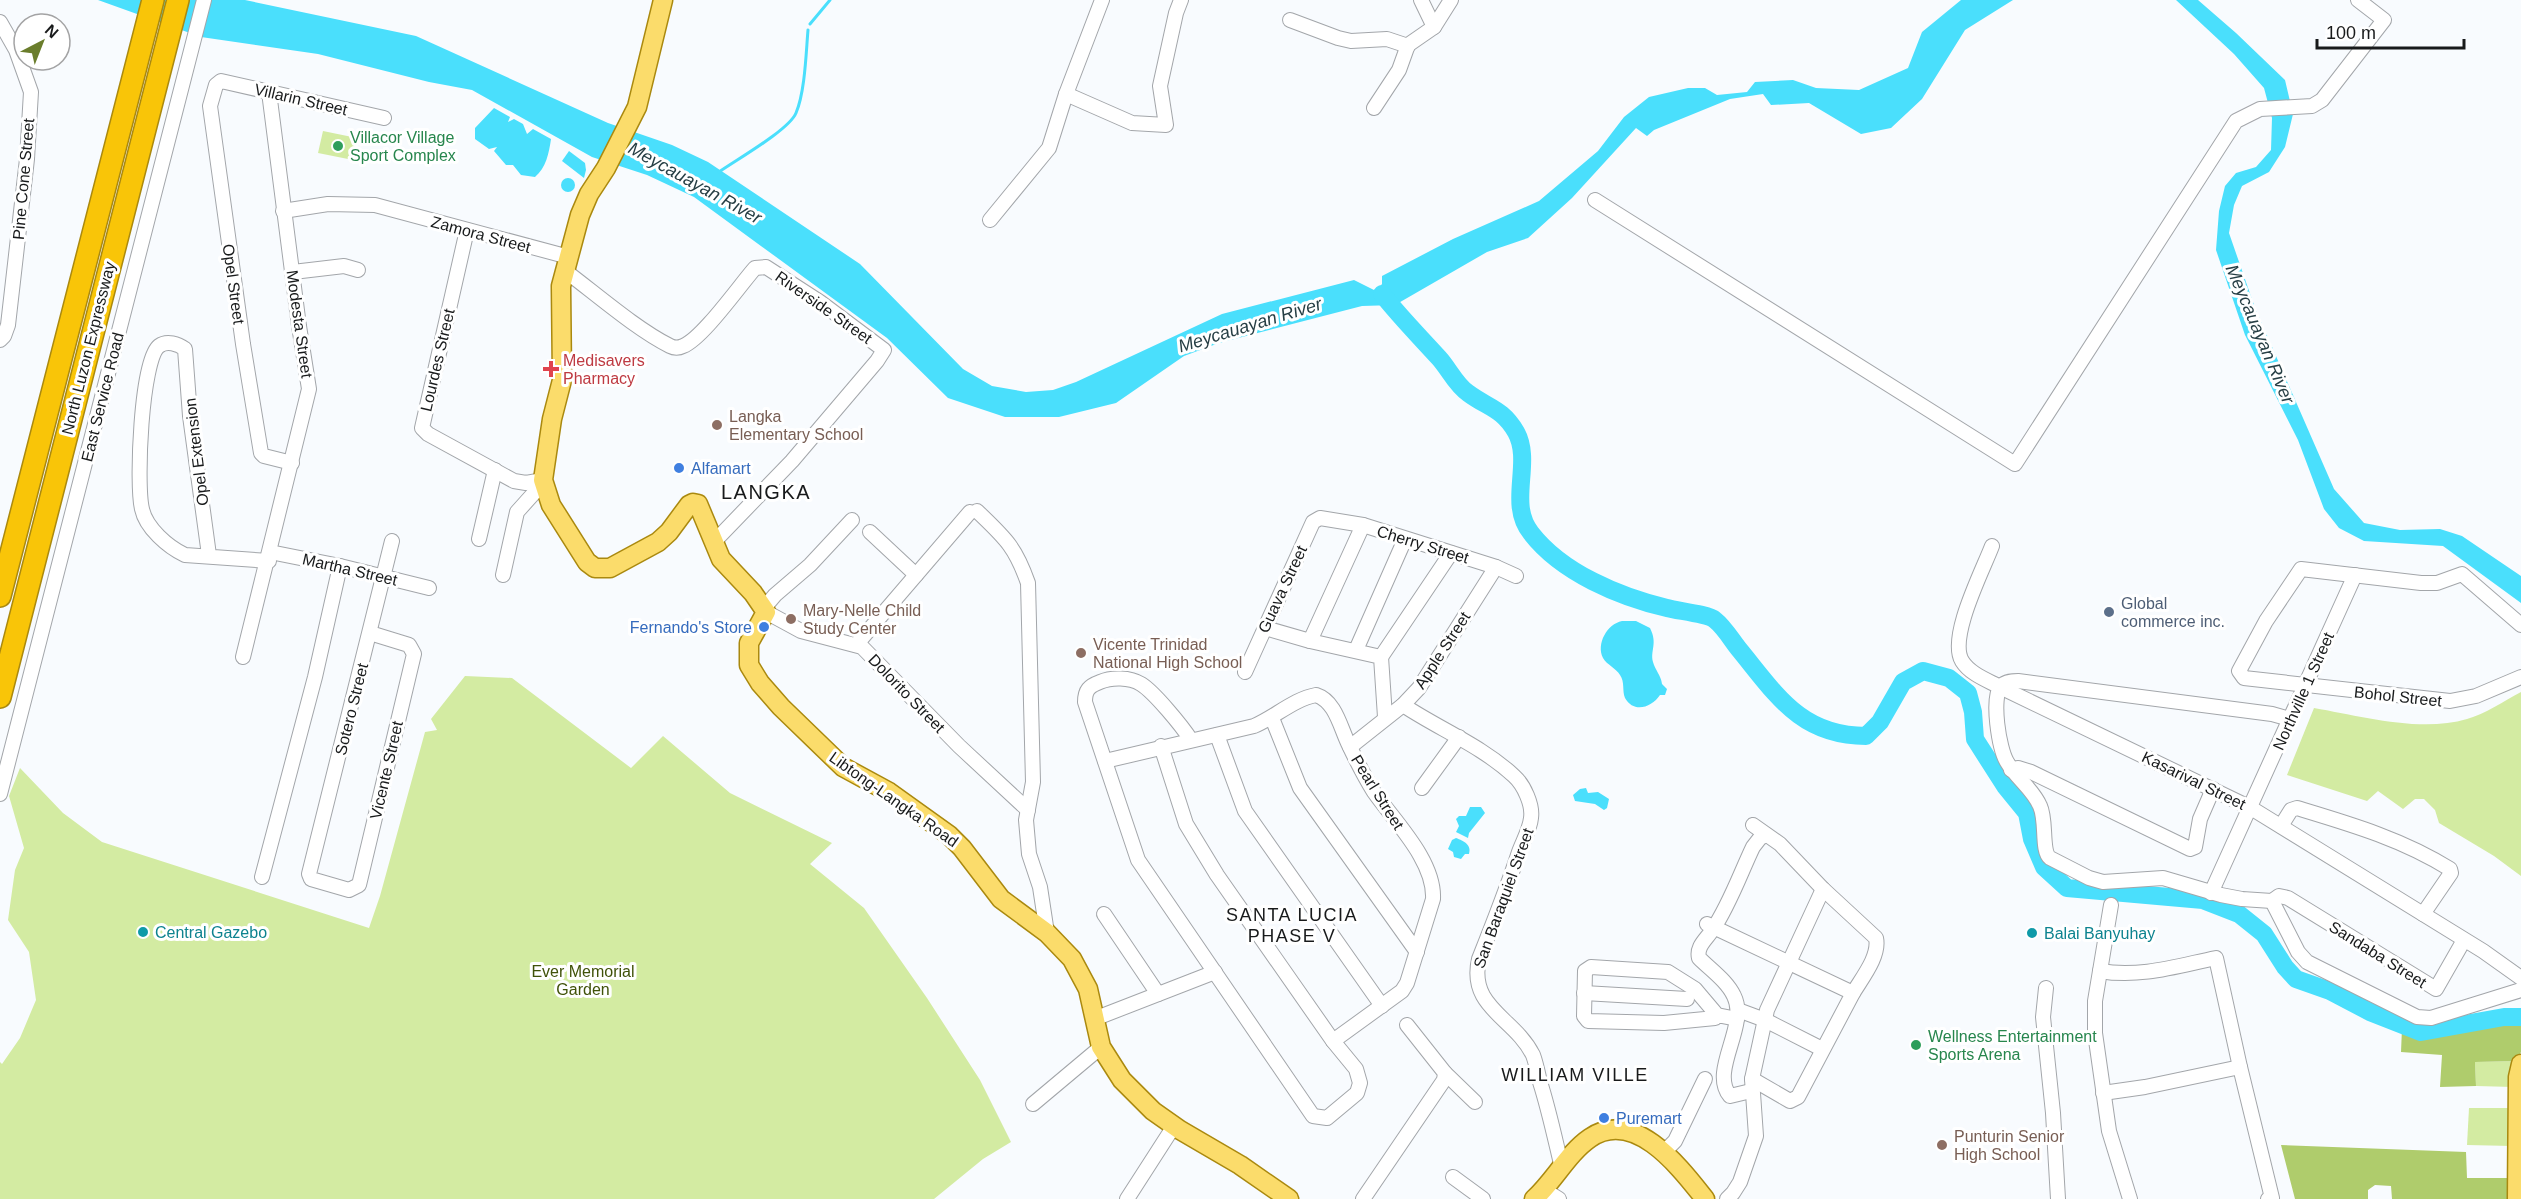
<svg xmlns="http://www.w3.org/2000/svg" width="2521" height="1199" viewBox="0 0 2521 1199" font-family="Helvetica,sans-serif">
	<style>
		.green { fill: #d3eba2 }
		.forest { fill: #afcc6c }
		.water { fill: #4adffc }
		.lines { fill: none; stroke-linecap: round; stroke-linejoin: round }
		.stream { stroke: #4adffc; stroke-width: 3 }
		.river { stroke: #4adffc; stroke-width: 18 }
		.minor-casing { stroke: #a3a6aa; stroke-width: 16 }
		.major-casing { stroke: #aa890f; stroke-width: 21 }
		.highway-casing { stroke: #aa890f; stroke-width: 24 }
		.minor { stroke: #fff; stroke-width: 14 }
		.major { stroke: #fbdc6b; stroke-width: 18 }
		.highway { stroke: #f9c508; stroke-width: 21 }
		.leisure-dot { fill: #2e9e5b; stroke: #fff; stroke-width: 2 }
		.health-dot { fill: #e0444e; stroke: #fff; stroke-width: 2 }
		.education-dot { fill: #8d6e63; stroke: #fff; stroke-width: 2 }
		.shop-dot { fill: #3f7fe0; stroke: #fff; stroke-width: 2 }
		.service-dot { fill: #5c6f8a; stroke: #fff; stroke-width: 2 }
		.culture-dot { fill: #0f9aa8; stroke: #fff; stroke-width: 2 }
		.labels { text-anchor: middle; stroke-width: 6; stroke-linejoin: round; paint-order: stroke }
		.street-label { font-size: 16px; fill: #181a1b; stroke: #fff }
		.leisure-label { font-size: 16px; fill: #27864d; stroke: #fff; text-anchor: start }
		.health-label { font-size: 16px; fill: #be3a42; stroke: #fff; text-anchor: start }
		.education-label { font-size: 16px; fill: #785e54; stroke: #fff; text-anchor: start }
		.shop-label { font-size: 16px; fill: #366cbe; stroke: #fff; text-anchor: start }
		.service-label { font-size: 16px; fill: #4e5e75; stroke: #fff; text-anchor: start }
		.culture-label { font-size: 16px; fill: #0d838f; stroke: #fff; text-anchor: start }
		.park-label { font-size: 16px; fill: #405209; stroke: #fff }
		.water-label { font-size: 18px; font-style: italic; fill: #273f45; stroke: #fff }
		.neighbourhood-label { font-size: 18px; letter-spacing: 1.5px; fill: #181a1b; stroke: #fff }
		.quarter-label { font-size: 20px; letter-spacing: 1.5px; fill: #181a1b; stroke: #fff }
	</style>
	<rect width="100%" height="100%" fill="#f8fbfe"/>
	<g class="green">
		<polygon points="323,131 357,138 353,160 318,153"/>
		<polygon points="465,676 512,678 631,768 663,736 730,793 832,843 810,864 864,908 927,998 980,1080 1011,1142 983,1159 934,1199 0,1199 0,1062 2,1064 20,1038 36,1000 29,952 8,920 15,870 24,848 9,796 20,768 63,813 102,842 369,928 380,896 425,732 437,730 431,719"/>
		<path d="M2521,692V876L2494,856L2439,823L2435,810L2424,799H2415L2403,809L2378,791L2367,801L2287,775L2314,708C2360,716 2421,733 2467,719C2485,714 2504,701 2521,692Z"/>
		<polygon points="2517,1061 2513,1087 2476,1086 2475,1062"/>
		<polygon points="2469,1108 2511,1108 2512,1146 2467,1145"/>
	</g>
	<g class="forest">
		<polygon points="2504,1021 2521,1021 2521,1052 2517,1061 2475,1062 2476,1086 2440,1087 2442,1055 2401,1052 2402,1028 2421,1036"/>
		<polygon points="2281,1145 2466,1152 2467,1178 2515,1178 2515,1199 2392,1199 2391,1186 2375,1185 2368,1190 2368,1199 2295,1199"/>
	</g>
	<g class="water">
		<polygon points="98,0 245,0 416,36 608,123 672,145 708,162 860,264 963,369 992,386 1026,392 1053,390 1076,382 1222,314 1354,280 1376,291 1382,284 1382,276 1453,239 1539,201 1598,151 1624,117 1649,97 1688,88 1705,88 1717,95 1747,92 1755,82 1793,80 1816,88 1859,90 1908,68 1922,32 1961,0 2013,0 1965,30 1922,99 1891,128 1861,134 1809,103 1771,105 1763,94 1730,99 1654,130 1647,136 1636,128 1572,198 1528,238 1487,252 1395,305 1362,306 1219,343 1184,356 1116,403 1059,417 1005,417 948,398 887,338 694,197 647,175 592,157 472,90 429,82 318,54 201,37"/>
		<polygon points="2176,0 2198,0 2236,33 2285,80 2293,114 2285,147 2269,172 2242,186 2234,205 2229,233 2255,308 2334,489 2364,523 2400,530 2440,529 2462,536 2521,576 2521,603 2443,546 2364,541 2339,528 2324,509 2298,440 2245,335 2216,250 2219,211 2225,186 2236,173 2256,167 2271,150 2272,118 2264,88 2234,54"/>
		<path d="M494,108L510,117L508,122L514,119L523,124L527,134L533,129L551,139C549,153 546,168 535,177L521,175L513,165H506L494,151L497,147L489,149L475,139V128Z"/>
		<polygon points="569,151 585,163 586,170 584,178 562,161"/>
		<circle cx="568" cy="185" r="7"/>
		<path d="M1622,621H1636L1650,628C1658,644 1650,650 1653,662C1655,670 1661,675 1662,684L1667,689L1665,695H1660C1652,707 1634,714 1625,698C1622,691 1625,682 1620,675C1616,668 1607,665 1603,658C1596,644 1607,624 1622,621Z"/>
		<polygon points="1586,788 1588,793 1598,792 1609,799 1607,808 1604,810 1595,804 1575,801 1573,795 1580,789"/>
		<polygon points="1470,807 1481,807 1485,813 1469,833 1468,838 1456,832 1459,826 1456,819 1459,816 1466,816"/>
		<path d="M1456,838C1464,841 1472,845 1469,854H1465L1461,859L1454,857L1453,852L1448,849L1452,840Z"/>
	</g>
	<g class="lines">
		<g class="stream">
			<polyline points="810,24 830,0"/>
			<path d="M719,172C736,160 789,130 796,113C805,92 806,53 808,30"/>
		</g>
		<path class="river" d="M1382,294C1400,317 1420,337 1439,358C1449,369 1456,385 1468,393C1488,408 1502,408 1516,432C1533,463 1507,503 1531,533C1562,573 1620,597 1667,608C1678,611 1708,614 1715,620C1724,627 1731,639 1738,648C1776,694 1800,736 1866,736L1880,722L1903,682L1923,671L1949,678L1968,693L1973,712L1975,739L2005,786L2027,813L2032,839L2044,867L2067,888L2203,900L2239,914L2264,934L2285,967L2296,979L2330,991L2370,1012L2421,1032L2504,1017H2521"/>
		<defs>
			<g id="minor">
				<polyline points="1421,0 1434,27"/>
				<polyline points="1290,20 1338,38 1351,41 1387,39 1408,46"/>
				<polyline points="0,22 16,50 31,92 27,159 8,325 4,336 0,340"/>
				<polyline points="1066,94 1132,123 1166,125 1160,86 1176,13 1181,0"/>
				<polyline points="1374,108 1399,70 1408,45 1434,27 1451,0"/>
				<polyline points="1595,200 2015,464 2236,121 2260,109 2312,106 2322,100 2384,20 2358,0"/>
				<polyline points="283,211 328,204 375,205 569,257"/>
				<polyline points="990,220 1049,148 1066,94 1102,0"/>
				<polyline points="467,230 422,428 428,434 514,481 526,483 543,480"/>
				<path d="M564,270C595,293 636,329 670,346C674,348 679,348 683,346C702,339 740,285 755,268L766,267L820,302L884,350L877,361L792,461L713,543"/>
				<polyline points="293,272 344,266 358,270"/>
				<polyline points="292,463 264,456 261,453 243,344 210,106 216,85 221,81 384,118"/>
				<path d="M977,511C1005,538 1015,546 1028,583L1033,782L1026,820L1029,854L1040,887L1047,933"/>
				<polyline points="870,532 916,575"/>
				<polyline points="479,539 495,470"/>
				<path d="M1992,546C1983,570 1948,637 1962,661C1970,674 1987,680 2000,687L2251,808L2483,951L2521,978"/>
				<polyline points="270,552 340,566 429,588"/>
				<path d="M209,555L190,416L185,349C178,344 167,340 159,346C141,360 136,485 142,509C146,528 168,547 185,555L269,561"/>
				<polyline points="503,575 517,512 543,483"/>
				<polyline points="764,608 775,595 810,565 852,520"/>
				<polyline points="766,612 801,631 862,647 959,746 1028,810"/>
				<polyline points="2521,625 2462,574 2437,583 2421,583 2301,569 2266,621 2239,671 2244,678 2450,701 2476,696 2521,677"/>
				<polyline points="1265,628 1310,641 1381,657 1385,717"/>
				<polyline points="370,633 409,645 414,654 359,885 349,890 311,879 309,874 392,541"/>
				<polyline points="1310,641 1363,525"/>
				<polyline points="856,645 970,512"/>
				<polyline points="1356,650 1405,539"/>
				<polyline points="243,657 309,389 299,326 269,92"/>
				<polyline points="1381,657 1451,553"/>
				<polyline points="1245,672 1313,522 1320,518 1363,525 1496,567 1516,576"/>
				<path d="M1403,705C1439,729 1482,746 1514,776C1524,785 1533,805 1531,818C1530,829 1523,841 1519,852C1507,888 1493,924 1479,959C1468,1008 1514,1017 1533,1055C1536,1063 1538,1073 1540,1082C1549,1110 1555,1139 1562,1168"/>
				<polyline points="1272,718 1300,788 1417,952"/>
				<polyline points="1217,735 1245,811 1382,1006"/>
				<path d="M1161,746L1186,824L1217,875L1333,1041L1356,1069L1360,1083L1357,1093L1327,1118L1313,1116L1138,860L1085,702C1085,690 1089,686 1100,682C1111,677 1130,677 1141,684C1154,692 1182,726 1191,740"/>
				<polyline points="1350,747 1403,705 1419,688 1496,567"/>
				<path d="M1105,761L1254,726C1275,717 1294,699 1316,695C1335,701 1340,726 1348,743C1356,760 1364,776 1374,792C1395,822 1435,861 1433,899L1407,983L1402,991L1333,1041"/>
				<polyline points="2011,770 2018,768 2031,772 2190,849 2195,847 2200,819 2213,789"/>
				<polyline points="1422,788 1459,737"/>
				<polyline points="0,794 204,0"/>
				<path d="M1753,825L1780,844L1823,889L1876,938C1880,956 1862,978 1853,993"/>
				<path d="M2281,826L2291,810L2297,808C2350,824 2402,839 2450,869L2451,873L2423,914"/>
				<polyline points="262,877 315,677 340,566"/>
				<polyline points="2211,893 2355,575"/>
				<path d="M2272,901L2242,899L2221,895L2163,878L2103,882L2089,878L2050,858C2041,851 2047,821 2040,806C2033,789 2016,778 2007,762C1999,749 1991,698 2001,686C2006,681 2013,681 2018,681L2272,714L2290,719"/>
				<polyline points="2272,901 2298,952 2307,962 2417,1017 2431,1018 2521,990"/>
				<polyline points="2272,901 2279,896 2288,898 2436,989 2464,940"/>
				<polyline points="2111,905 2095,1001 2095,1033 2109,1131 2130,1199"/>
				<polyline points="1104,914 1158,994"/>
				<polyline points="1707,924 1853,993 1798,1097 1790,1101 1752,1079"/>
				<path d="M2100,971C2140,978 2177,966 2216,958L2240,1067L2272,1198L2268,1199"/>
				<polyline points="2046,988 2043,1017 2053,1113 2058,1199"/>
				<polyline points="1584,993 1687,999"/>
				<polyline points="1738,1010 1765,1020 1822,1049"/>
				<polyline points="1717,1015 1715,1018 1664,1023 1588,1021 1584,1016 1585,971 1591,967 1668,972 1695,989 1717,1015 1737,1019"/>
				<polyline points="1094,1019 1215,972"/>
				<polyline points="1445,1073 1475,1102"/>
				<path d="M1751,1091L1730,1096C1709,1071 1749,1026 1734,996C1727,981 1711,970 1699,958C1696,946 1707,939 1713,929C1729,906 1741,872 1753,847L1760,838L1766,835"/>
				<polyline points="2103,1093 2145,1087 2240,1067"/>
				<polyline points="1033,1104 1101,1047"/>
				<polyline points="1664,1152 1675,1141 1705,1079"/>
				<polyline points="1453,1177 1483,1199"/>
				<polyline points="1543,1189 1559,1199"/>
				<polyline points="1127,1199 1174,1126"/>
				<polyline points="1363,1199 1444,1080 1445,1073 1407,1025"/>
				<polyline points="1727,1199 1733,1193 1740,1182 1756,1136 1752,1079 1767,1010 1823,889"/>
			</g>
			<g id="major">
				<polyline points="663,0 637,107 606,168 589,194 580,215 561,286 562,380 552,419 543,480 551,505 587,562 595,568 610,568 658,542 669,532 689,505 693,503 698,504 721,559 753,593 766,612 749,643 749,665 760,683 781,707 843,767 889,792 949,835 962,848 1001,899 1047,933 1072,959 1088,989 1101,1047 1122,1080 1153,1111 1180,1130 1240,1165 1289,1199"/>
				<path d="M1534,1199C1554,1181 1568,1153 1590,1138C1635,1107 1681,1169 1705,1199"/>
				<polyline points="2517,1199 2518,1077 2521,1064"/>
			</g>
			<g id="highway">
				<polyline points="0,596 153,0"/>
				<polyline points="0,697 178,0"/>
			</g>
		</defs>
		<use href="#minor" class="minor-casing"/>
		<use href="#major" class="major-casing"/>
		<use href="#highway" class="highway-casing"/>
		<use href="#minor" class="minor"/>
		<use href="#major" class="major"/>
		<use href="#highway" class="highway"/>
	</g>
	<g class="leisure-dot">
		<circle cx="338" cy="146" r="6"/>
		<circle cx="1916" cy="1045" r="6"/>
	</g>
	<path class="health-dot" d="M548 360h6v6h6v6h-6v6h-6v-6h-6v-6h6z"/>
	<g class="education-dot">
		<circle cx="717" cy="425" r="6"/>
		<circle cx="791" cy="619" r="6"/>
		<circle cx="1081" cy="653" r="6"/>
		<circle cx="1942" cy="1145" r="6"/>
	</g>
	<g class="shop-dot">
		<circle cx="679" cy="468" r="6"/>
		<circle cx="764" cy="627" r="6"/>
		<circle cx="1604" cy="1118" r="6"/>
	</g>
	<circle class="service-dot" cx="2109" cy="612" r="6"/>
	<g class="culture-dot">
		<circle cx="143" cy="932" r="6"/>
		<circle cx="2032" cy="933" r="6"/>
	</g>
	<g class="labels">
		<g class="street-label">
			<text transform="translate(301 99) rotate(13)" y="6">Villarin Street</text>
			<text transform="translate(23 179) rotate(-85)" y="6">Pine Cone Street</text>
			<text transform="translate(481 234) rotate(15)" y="6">Zamora Street</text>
			<text transform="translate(234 284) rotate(82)" y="6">Opel Street</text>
			<text transform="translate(824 307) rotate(35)" y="6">Riverside Street</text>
			<text transform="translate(300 324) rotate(82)" y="6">Modesta Street</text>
			<text transform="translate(88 348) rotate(-76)" y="6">North Luzon Expressway</text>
			<text transform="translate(437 360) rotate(-77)" y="6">Lourdes Street</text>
			<text transform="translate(102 397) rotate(-76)" y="6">East Service Road</text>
			<text transform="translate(196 452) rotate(-97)" y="6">Opel Extension</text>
			<text transform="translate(1423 544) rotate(17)" y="6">Cherry Street</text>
			<text transform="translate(350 569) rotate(13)" y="6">Martha Street</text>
			<text transform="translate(1282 589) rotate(-65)" y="6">Guava Street</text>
			<text transform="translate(1442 650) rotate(-57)" y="6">Apple Street</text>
			<text transform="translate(2303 691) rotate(-66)" y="6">Northville 1 Street</text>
			<text transform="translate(907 693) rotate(46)" y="6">Dolorito Street</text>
			<text transform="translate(2398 696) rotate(6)" y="6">Bohol Street</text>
			<text transform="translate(351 709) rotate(-76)" y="6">Sotero Street</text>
			<text transform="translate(386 770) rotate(-77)" y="6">Vicente Street</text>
			<text transform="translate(2194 780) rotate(26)" y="6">Kasarival Street</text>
			<text transform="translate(1378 792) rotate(58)" y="6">Pearl Street</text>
			<text transform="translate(894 799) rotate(35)" y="6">Libtong-Langka Road</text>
			<text transform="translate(1503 898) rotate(-70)" y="6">San Baraquiel Street</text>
			<text transform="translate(2378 954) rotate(32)" y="6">Sandaba Street</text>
		</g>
		<g class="leisure-label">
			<text x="350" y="143">Villacor Village<tspan x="350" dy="18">Sport Complex</tspan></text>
			<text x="1928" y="1042">Wellness Entertainment<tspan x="1928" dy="18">Sports Arena</tspan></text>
		</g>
		<g class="health-label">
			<text x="563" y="366">Medisavers<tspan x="563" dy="18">Pharmacy</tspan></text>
		</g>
		<g class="education-label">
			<text x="729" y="422">Langka<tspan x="729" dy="18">Elementary School</tspan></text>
			<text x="803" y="616">Mary-Nelle Child<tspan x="803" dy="18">Study Center</tspan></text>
			<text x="1093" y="650">Vicente Trinidad<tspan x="1093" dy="18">National High School</tspan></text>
			<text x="1954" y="1142">Punturin Senior<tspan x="1954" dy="18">High School</tspan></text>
		</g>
		<g class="shop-label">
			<text x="691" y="474">Alfamart</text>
			<text x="752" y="633" text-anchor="end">Fernando's Store</text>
			<text x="1616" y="1124">Puremart</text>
		</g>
		<g class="service-label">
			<text x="2121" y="609">Global<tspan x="2121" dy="18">commerce inc.</tspan></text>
		</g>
		<g class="culture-label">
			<text x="155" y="938">Central Gazebo</text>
			<text x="2044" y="939">Balai Banyuhay</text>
		</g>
		<g class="park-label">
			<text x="583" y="977">Ever Memorial<tspan x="583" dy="18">Garden</tspan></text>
		</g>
		<g class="water-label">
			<text transform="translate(695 183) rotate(29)" y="6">Meycauayan River</text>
			<text transform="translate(1250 325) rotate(-17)" y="6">Meycauayan River</text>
			<text transform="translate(2260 334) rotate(67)" y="6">Meycauayan River</text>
		</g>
		<g class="neighbourhood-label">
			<text x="1292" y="921">SANTA LUCIA<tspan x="1292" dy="21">PHASE V</tspan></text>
			<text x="1575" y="1081">WILLIAM VILLE</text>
		</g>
		<g class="quarter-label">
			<text x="766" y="499">LANGKA</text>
		</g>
	</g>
	<g transform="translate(42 42) rotate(42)"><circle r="28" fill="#ffffff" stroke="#a3a3a4" stroke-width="1.5"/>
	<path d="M0-4.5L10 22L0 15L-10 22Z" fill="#6a7d2c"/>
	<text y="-9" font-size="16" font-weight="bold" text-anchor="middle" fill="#181a1b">N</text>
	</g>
	<path d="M2317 39v9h147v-9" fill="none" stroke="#181a1b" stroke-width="3"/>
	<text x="2326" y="39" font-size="18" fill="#181a1b" stroke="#ffffff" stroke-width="4.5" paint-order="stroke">100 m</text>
</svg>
